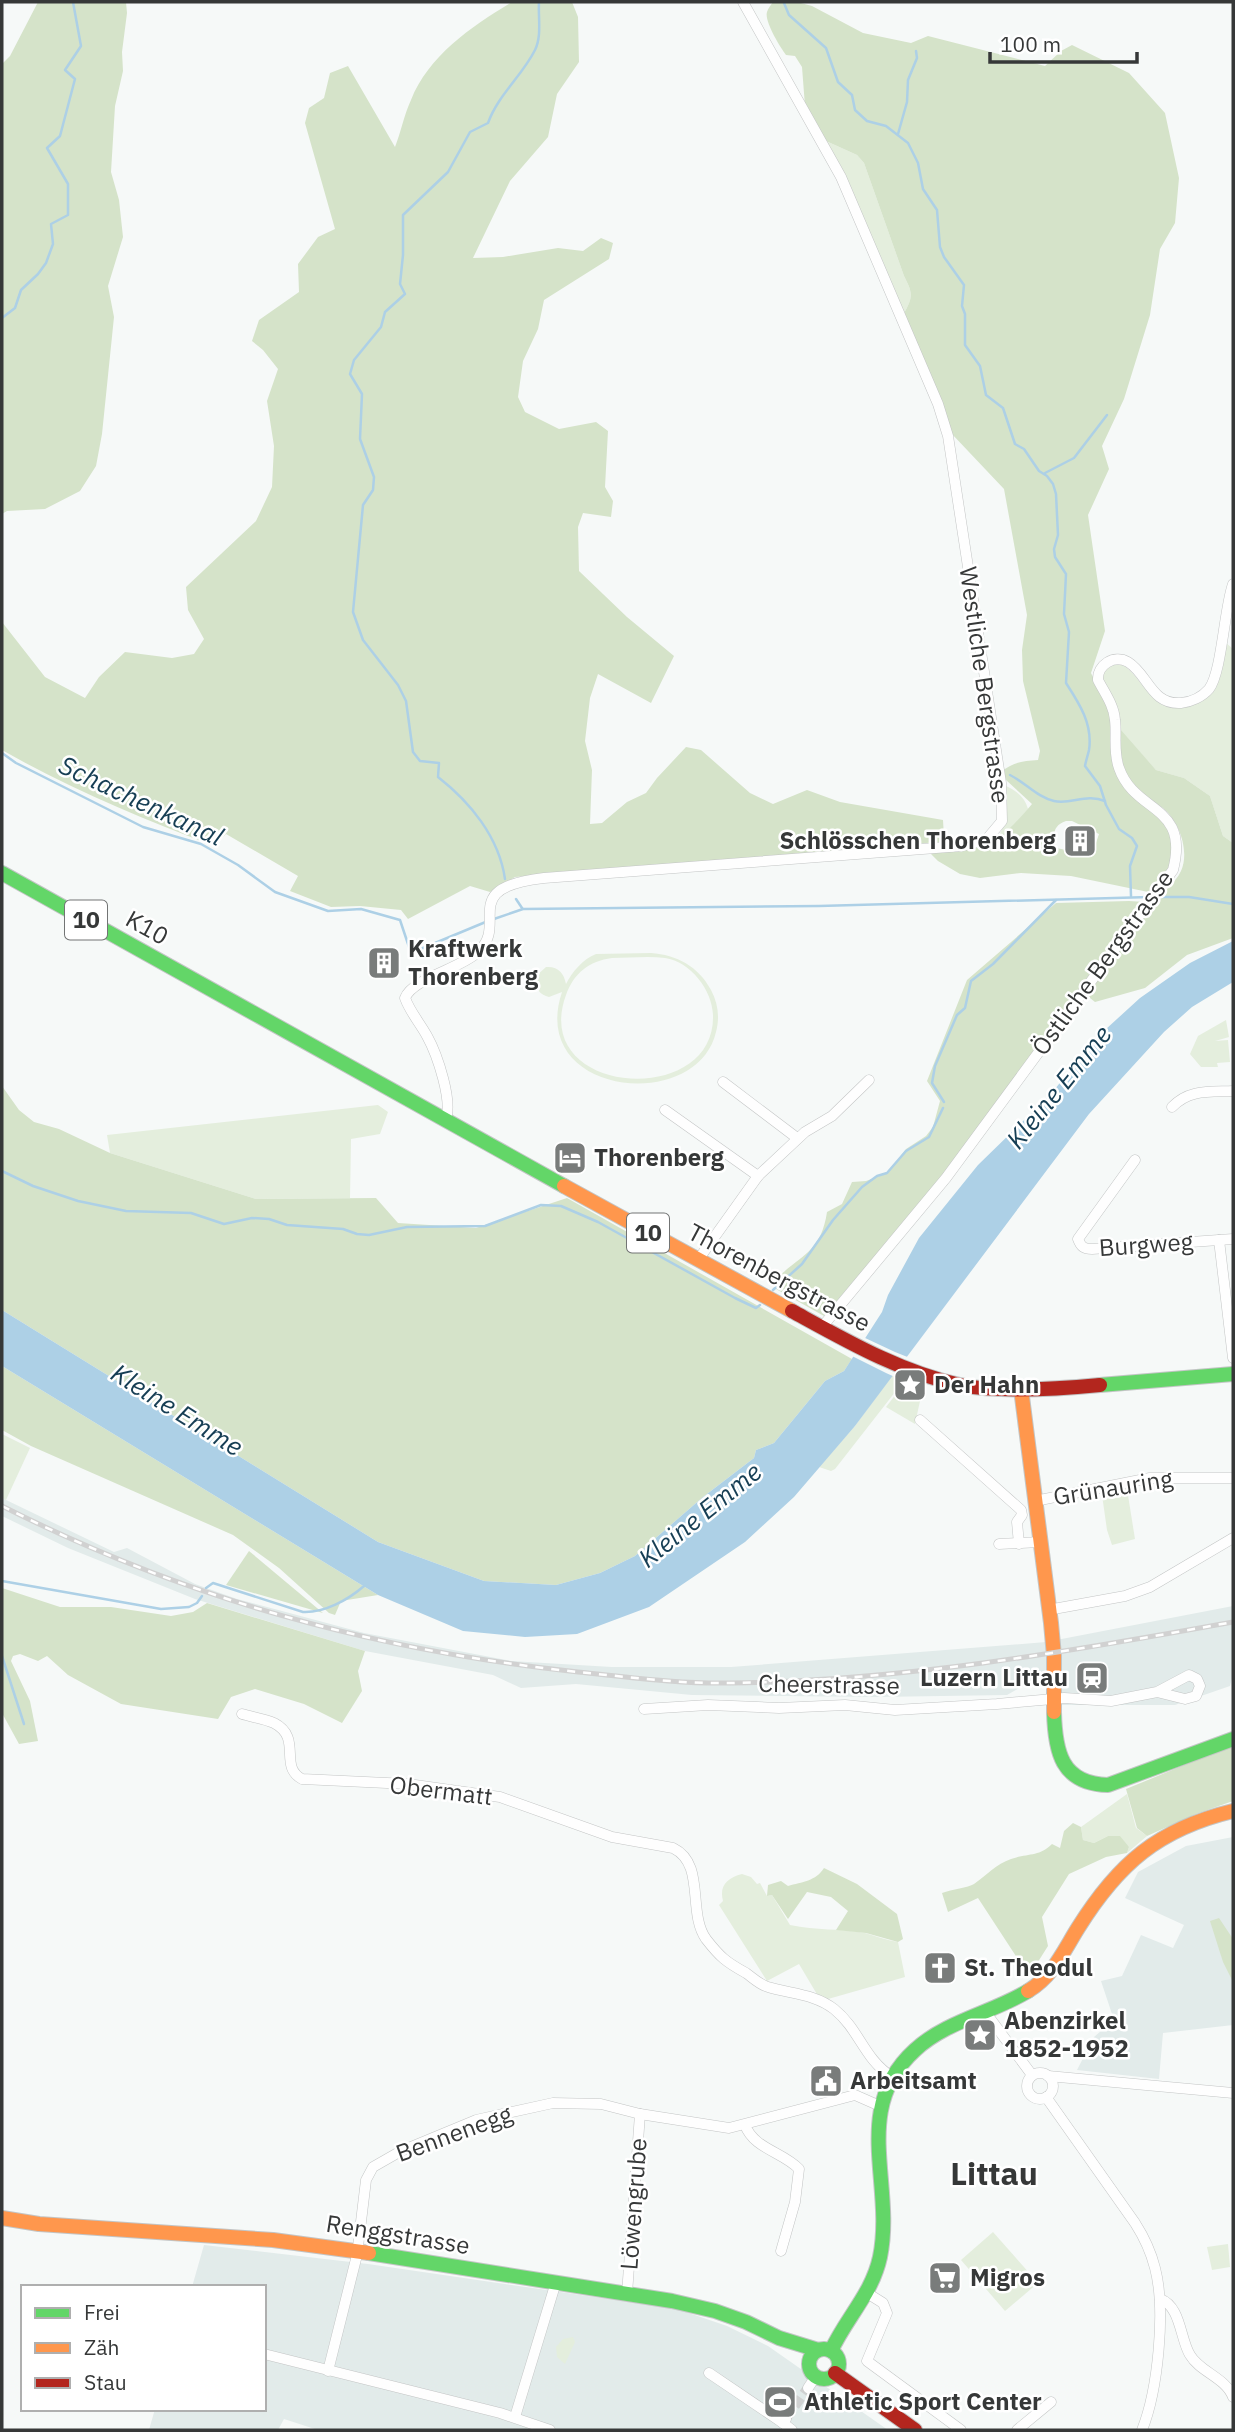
<svg xmlns="http://www.w3.org/2000/svg" width="1235" height="2432" viewBox="0 0 1235 2432" font-family="'IBM Plex Sans',sans-serif">
	<style>
		.built { fill: #e2ebea }
		.green { fill: #e4eedd; fill-rule: evenodd }
		.forest { fill: #d5e3c9; fill-rule: evenodd }
		.water { fill: #add0e6 }
		.pier { fill: #f6f9f8 }
		.lines { fill: none; stroke-linecap: round; stroke-linejoin: round }
		.stream { stroke: #add0e6; stroke-width: 2.5 }
		.street-tunnel { stroke: #d0d2d2; stroke-width: 10; stroke-dasharray: 10 5; stroke-linecap: butt }
		.street-casing { stroke: #c3c5c5; stroke-width: 11 }
		.fast-casing { stroke: #c3c5c5; stroke-width: 16 }
		.slow-casing { stroke: #c3c5c5; stroke-width: 16 }
		.jam-casing { stroke: #c3c5c5; stroke-width: 16 }
		.street { stroke: #fefefe; stroke-width: 10 }
		.fast { stroke: #63d668; stroke-width: 14 }
		.slow { stroke: #ff974d; stroke-width: 14 }
		.jam { stroke: #b3261e; stroke-width: 14 }
		.rail-casing { stroke: #d1d1d1; stroke-width: 5 }
		.rail { stroke: #fff; stroke-width: 2.5; stroke-dasharray: 8; stroke-linecap: butt }
		.labels { text-anchor: middle; stroke-width: 5; stroke-linejoin: round; paint-order: stroke }
		.shield { fill: #fff; stroke: #727474; stroke-width: 2 }
		.shield-label { font-size: 23px; font-weight: bold; fill: #363838 }
		.street-label { font-size: 24px; fill: #363838; stroke: #fff }
		.poi-label { font-size: 24px; font-weight: bold; fill: #363838; stroke: #fff; text-anchor: start }
		.water-label { font-size: 26px; font-style: italic; fill: #163e54; stroke: #fff }
		.district-label { font-size: 32px; font-weight: bold; fill: #363838; stroke: #fff }
	</style>
	<rect width="100%" height="100%" fill="#f6f9f8"/>
	<g class="built">
		<polygon points="2,1498 114,1552 127,1548 195,1584 237,1599 364,1633 511,1661 612,1667 731,1667 1046,1642 1233,1606 1233,1674 1230,1686 1175,1705 1062,1705 1061,1682 1021,1687 1007,1695 877,1697 692,1695 576,1684 521,1688 493,1675 365,1651 195,1599 68,1548 2,1516"/>
		<polygon points="1233,1837 1233,2025 1163,2033 1159,2079 1077,2070 1094,2037 1114,2020 1101,1981 1122,1976 1141,1935 1173,1948 1184,1925 1125,1898 1138,1872 1186,1846"/>
		<polygon points="204,2245 368,2264 677,2309 727,2326 768,2346 888,2430 318,2430 284,2419 278,2430 149,2430 155,2409 264,2409 264,2287 192,2287"/>
	</g>
	<g class="green">
		<path d="M826,141L857,155L864,163L904,276C912,292 914,296 904,313L852,192Z"/>
		<path d="M1225,642L1233,649V843L1223,836L1210,796L1184,778L1156,770L1122,733L1103,686L1102,673C1122,652 1132,674 1145,688C1150,694 1157,698 1163,703L1207,696Z"/>
		<path d="M1003,785C1015,789 1025,797 1028,809L1012,828L997,838C1009,821 1007,805 1003,785Z"/>
		<path d="M651,953C677,955 698,966 711,990C718,1003 720,1017 716,1032C697,1114 527,1096 562,992L549,997C539,995 534,987 536,976L546,967C558,966 564,973 566,984C572,972 583,959 596,954ZM612,958C629,958 648,956 665,958C691,962 712,990 713,1015C716,1109 529,1096 566,995C574,973 589,961 612,958Z"/>
		<polygon points="1226,1020 1229,1037 1215,1041 1228,1040 1230,1062 1217,1063 1218,1067 1201,1067 1190,1054 1198,1036"/>
		<polygon points="378,1105 388,1112 380,1134 351,1139 350,1198 256,1199 110,1153 107,1135"/>
		<polygon points="892,1375 908,1381 899,1387 835,1469 831,1471 819,1467 855,1426"/>
		<polygon points="909,1383 916,1385 920,1393 920,1401 915,1424 886,1407 900,1389"/>
		<polygon points="2,1434 30,1448 6,1500 2,1498"/>
		<polygon points="1127,1489 1135,1539 1112,1545 1107,1530 1102,1495"/>
		<polygon points="1127,1794 1136,1828 1147,1836 1127,1853 1129,1847 1108,1836 1094,1843 1083,1840 1081,1827"/>
		<path d="M742,1874L751,1877L757,1884L760,1883L767,1896L772,1895L790,1925C817,1931 839,1928 865,1933C876,1936 886,1940 898,1942L905,1977L828,1999L818,1996L799,1964L767,1981L719,1905L723,1901C719,1886 727,1878 742,1874Z"/>
		<polygon points="993,2232 1038,2283 1005,2311 961,2260"/>
		<polygon points="1228,2244 1230,2267 1212,2270 1207,2247"/>
		<polygon points="573,2337 575,2342 565,2364 557,2357 556,2347 563,2339"/>
	</g>
	<g class="forest">
		<polygon points="38,2 126,2 127,13 122,52 123,71 115,106 111,172 119,200 123,237 108,286 114,317 102,434 96,466 80,491 45,509 7,511 2,514 2,64 10,56"/>
		<path d="M512,2H572L578,17L579,62L557,94L548,137L510,181L473,258L503,257L558,248L583,251L601,238L613,243L609,259L544,300L538,329L523,361L518,397L525,412L559,429L596,422L608,431L605,487L613,501L611,517L583,513L578,527L579,571L627,617L674,656L651,703L598,674L590,698L585,741L592,770L590,824L602,823L627,802L646,793L657,778L686,747L701,750L750,793L773,804L807,790L840,802L943,820L944,837L951,841L515,877L490,892L470,886L408,919L401,910L360,906L331,907L290,891L298,876L226,834L214,846C141,818 70,789 2,750V622L45,677L85,698L99,677L125,652L172,658L194,654L204,639L188,610L186,587L256,521L272,487L274,446L267,401L278,369L263,350L252,341L259,320L299,292L298,264L318,237L335,229L305,123L309,108L324,98L330,73L348,66L395,147C401,132 404,115 411,100C428,56 473,25 512,2Z"/>
		<path d="M773,2H797L812,6L863,33L911,43L928,36L1045,66L1061,51L1072,45L1129,73L1165,113L1179,178L1175,223L1160,249L1150,315L1124,399L1102,446L1109,469L1088,515L1105,631L1091,673L1108,707L1111,718L1110,739L1115,767L1168,828C1176,862 1171,865 1153,893L1071,876L1021,873L980,878L960,874L938,861L931,854L932,851C947,849 962,850 976,847C1000,843 1017,821 1032,804L1006,780L1001,772C1013,762 1023,761 1038,760L1040,751L1023,681L1022,650L1027,615L1004,489L951,433L933,382L904,313C914,296 912,292 904,276L864,163L857,155L826,141L805,106L802,67L795,56L786,55C780,47 764,21 767,12C768,8 771,5 773,2ZM1066,821H1072L1099,834L1092,855L1056,848C1053,835 1052,826 1066,821Z"/>
		<path d="M1120,729L1156,770L1184,778L1210,796L1223,836L1233,843V938L1187,955L1145,988L1095,1002L1085,994C1108,964 1129,933 1153,904C1161,893 1175,884 1181,871C1190,851 1179,821 1163,808C1154,802 1144,797 1136,790C1121,774 1120,750 1120,729Z"/>
		<path d="M1129,901L1145,902L1126,925L943,1177L824,1316L776,1289V1279C802,1254 821,1252 827,1212L842,1204L852,1182L866,1181L888,1173L906,1149L926,1136L933,1127L940,1101L927,1081L967,980L1056,903Z"/>
		<polygon points="2,1086 19,1110 34,1122 59,1129 110,1153 256,1199 376,1198 398,1223 476,1228 567,1198 852,1359 844,1371 825,1381 774,1443 756,1450 754,1458 703,1497 635,1556 600,1573 556,1585 484,1581 378,1542 2,1310"/>
		<polygon points="2,1366 378,1595 341,1601 335,1615 329,1613 279,1568 233,1535 31,1446 2,1430"/>
		<polygon points="249,1551 323,1613 226,1585"/>
		<polygon points="2,1588 60,1607 111,1607 171,1616 193,1612 207,1603 365,1651 358,1671 362,1691 342,1723 304,1704 255,1689 231,1697 218,1719 121,1704 68,1675 47,1656 38,1661 20,1654 13,1656 11,1661 30,1701 38,1741 19,1744 2,1713"/>
		<polygon points="1233,1745 1233,1801 1196,1814 1147,1836 1137,1828 1126,1789"/>
		<path d="M1073,1823L1081,1827L1083,1840L1094,1843L1108,1836H1120L1129,1847L1127,1853L1106,1857L1069,1874L1042,1917L1048,1946L1029,1976L978,1898L948,1912L942,1893C952,1889 968,1888 974,1884C987,1875 996,1864 1011,1859C1028,1853 1039,1857 1052,1844L1060,1848L1064,1831Z"/>
		<path d="M824,1868L857,1884L897,1914L903,1939L898,1942L866,1933L836,1930L848,1911L831,1897L807,1892L788,1919L772,1895L767,1896L768,1885L781,1881L788,1886C802,1882 816,1881 824,1868Z"/>
		<polygon points="1219,1918 1233,1939 1233,1982 1223,1962 1210,1921"/>
	</g>
	<polygon class="water" points="1233,941 1233,982 1192,1007 1164,1032 1089,1114 855,1426 794,1497 745,1542 649,1607 577,1634 525,1637 463,1631 378,1595 2,1366 2,1310 378,1542 484,1581 556,1585 600,1573 635,1556 703,1497 754,1458 756,1450 774,1443 825,1381 844,1371 882,1312 888,1295 919,1238 978,1165 1051,1094 1094,1040 1140,998 1190,963"/>
	<polygon class="pier" points="863,1337 895,1352 910,1358 895,1377 886,1373 850,1355"/>
	<g class="lines">
		<g class="stream">
			<path d="M784,3L789,15L826,48L838,82L852,95L855,110L867,121L886,126L908,143L918,163L923,189L937,210L940,247L944,257L964,285L962,306L965,314V345L980,366L986,395L1003,408L1015,444L1024,449L1039,471L1047,476L1053,484L1056,494L1058,535L1054,549L1055,557L1066,574L1064,614L1069,632L1066,683C1079,703 1093,724 1089,750C1088,755 1086,760 1085,766L1100,786L1106,805L1119,829L1132,838L1137,846L1130,866L1131,896"/>
			<polyline points="898,134 907,102 908,80 917,58 916,51"/>
			<polyline points="2,318 15,308 21,290 38,274 46,263 53,244 51,224 68,215 68,184 47,148 60,136 75,79 65,70 81,46 73,2"/>
			<polyline points="1045,473 1074,458 1107,415"/>
			<polyline points="2,753 16,763 143,827 201,844 238,865 275,892 328,911 361,909 400,920 411,953 488,921"/>
			<path d="M1010,775C1026,783 1037,797 1054,801C1071,805 1086,793 1105,801"/>
			<path d="M505,879C499,837 470,802 438,777L439,763L420,761L413,752L406,701L398,685L363,640L353,612L363,505L373,490L374,477L360,439L362,394L350,374L354,360L381,327L385,312L405,294L400,284L403,255V215L448,172L470,132L488,123C498,95 522,76 535,50C542,36 538,17 539,2"/>
			<polyline points="1157,897 1189,897 1233,904"/>
			<polyline points="516,899 522,908"/>
			<polyline points="494,919 523,909 819,906 1150,897"/>
			<polyline points="944,1102 932,1083 935,1066 957,1015 965,1008 971,981 993,964 1056,900"/>
			<polyline points="2,1171 33,1186 78,1201 126,1211 191,1213 224,1224 252,1218 269,1219 287,1225 343,1229 357,1234 369,1235 407,1227 485,1226 541,1205 561,1206 598,1222 735,1298 756,1308 760,1305"/>
			<polyline points="773,1290 802,1264 833,1220 862,1187 877,1176 887,1173 906,1151 929,1137 943,1108"/>
			<polyline points="2,1581 161,1609 189,1607 197,1603 202,1596"/>
			<path d="M206,1588L213,1583L303,1612C324,1613 348,1600 364,1586"/>
			<polyline points="2,1656 24,1724"/>
		</g>
		<polyline class="street-tunnel" points="786,2418 808,2388"/>
		<defs>
			<g id="street">
				<polyline points="723,1082 797,1138"/>
				<path d="M1172,1107C1189,1089 1210,1092 1233,1091"/>
				<polyline points="665,1110 758,1176"/>
				<path d="M445,1121C454,1103 437,1054 427,1036C420,1023 410,1012 405,998C413,978 460,969 478,952C510,923 456,888 544,878L962,846L986,840L1002,821L1001,783L948,436L938,404L841,177L743,2"/>
				<path d="M1135,1160L1078,1239C1081,1247 1084,1249 1092,1249L1233,1239"/>
				<polyline points="1219,1240 1233,1358"/>
				<polyline points="698,1260 758,1176 805,1132 832,1116 869,1080"/>
				<path d="M822,1327L946,1178L1173,870C1190,804 1135,814 1119,768C1113,752 1117,736 1115,720C1114,705 1104,692 1098,680C1097,665 1114,654 1128,662C1148,674 1151,705 1181,703C1191,702 1202,697 1209,689C1222,672 1224,609 1233,584"/>
				<polyline points="920,1420 1021,1510 1022,1515 1017,1522 1019,1544"/>
				<polyline points="1035,1501 1150,1478 1233,1478"/>
				<polyline points="999,1544 1040,1542"/>
				<polyline points="1048,1610 1125,1596 1150,1587 1233,1538"/>
				<polyline points="644,1709 708,1705 779,1708 845,1705 895,1710 997,1704 1064,1698 1111,1701 1157,1692 1189,1675 1197,1679 1200,1686 1196,1696 1185,1699 1157,1692"/>
				<path d="M242,1714C252,1717 265,1719 274,1723C303,1738 278,1766 302,1779L408,1784L500,1797L612,1837L673,1848C706,1864 687,1912 706,1939C720,1957 726,1962 746,1973C753,1978 760,1985 768,1987C791,1994 815,1994 834,2009C860,2030 863,2058 892,2077"/>
				<polyline points="986,2013 1032,2075"/>
				<circle cx="1040" cy="2086" r="13"/>
				<polyline points="1048,2076 1233,2093"/>
				<path d="M1046,2097L1135,2223C1144,2237 1151,2252 1155,2268C1166,2310 1158,2390 1142,2430"/>
				<path d="M745,2125C754,2149 783,2152 799,2169L795,2202L781,2251"/>
				<polyline points="867,2293 883,2303 887,2313 867,2361 961,2430"/>
				<polyline points="627,2294 640,2114"/>
				<path d="M1160,2299C1181,2306 1180,2339 1190,2355C1200,2372 1226,2378 1233,2397"/>
				<polyline points="264,2354 500,2413 550,2430"/>
				<polyline points="328,2371 357,2255 366,2180 373,2167 401,2151 476,2120 553,2103 601,2104 640,2114 729,2128 855,2095 880,2106"/>
				<polyline points="709,2373 783,2423"/>
				<polyline points="808,2388 816,2376"/>
				<polyline points="515,2417 556,2282"/>
				<polyline points="786,2419 783,2423 792,2430"/>
				<polyline points="1017,2430 1051,2402"/>
			</g>
			<g id="fast">
				<polyline points="2,873 564,1186"/>
				<polyline points="1100,1385 1233,1374"/>
				<path d="M1054,1712C1055,1751 1061,1784 1108,1785L1233,1739"/>
				<polyline points="369,2253 672,2301 715,2311 746,2322 779,2338 818,2350"/>
				<circle cx="824" cy="2364" r="15"/>
				<path d="M831,2351C846,2318 872,2294 880,2257C895,2184 850,2109 915,2050C946,2021 992,2013 1028,1991"/>
			</g>
			<g id="slow">
				<polyline points="564,1186 792,1311"/>
				<polyline points="1021,1389 1051,1623 1054,1656 1054,1712"/>
				<path d="M1028,1991C1053,1976 1063,1952 1078,1928C1118,1864 1158,1829 1233,1811"/>
				<polyline points="2,2218 39,2224 273,2240 369,2253"/>
			</g>
			<g id="jam">
				<path d="M792,1311C845,1340 900,1372 960,1385C1001,1393 1058,1389 1100,1385"/>
				<polyline points="835,2373 915,2430"/>
			</g>
		</defs>
		<use href="#street" class="street-casing"/>
		<use href="#fast" class="fast-casing"/>
		<use href="#slow" class="slow-casing"/>
		<use href="#jam" class="jam-casing"/>
		<use href="#street" class="street"/>
		<use href="#fast" class="fast"/>
		<use href="#slow" class="slow"/>
		<use href="#jam" class="jam"/>
		<defs>
			<path id="rail" d="M2,1506C186,1599 373,1650 578,1672C628,1677 680,1684 730,1683C900,1681 1067,1652 1233,1622"/>
		</defs>
		<use href="#rail" class="rail-casing"/>
		<use href="#rail" class="rail"/>
	</g>
	<defs>
		<symbol id="building-square" viewBox="-11 -11 22 22"><rect x="-9" y="-9" width="18" height="18" rx="4" fill="#797c7b" stroke="#fff"/><path d="M-4-6H4V6H1V3H-1V6H-4ZM-2.5-4.3h1.7v1.8h-1.7ZM.8-4.3h1.7v1.8H.8ZM-2.5-1h1.7V.8h-1.7ZM.8-1h1.7V.8H.8Z" fill="#fff"/></symbol>
		<symbol id="hotel-square" viewBox="-11 -11 22 22"><rect x="-9" y="-9" width="18" height="18" rx="4" fill="#797c7b" stroke="#fff"/><path d="M-6-4.5h1.5V1H6V5H4.5V3h-9V5H-6ZM-4 0a1.8 1.8 0 1 1 3.6 0ZM.5 0V-2.5h3Q6-2.5 6 0Z" fill="#fff"/></symbol>
		<symbol id="sight-square" viewBox="-11 -11 22 22"><rect x="-9" y="-9" width="18" height="18" rx="4" fill="#797c7b" stroke="#fff"/><path d="M0-6L1.8-2.2L6-1.7L2.9 1.2L3.7 5.4L0 3.3L-3.7 5.4L-2.9 1.2L-6-1.7L-1.8-2.2Z" fill="#fff"/></symbol>
		<symbol id="station-square" viewBox="-11 -11 22 22"><rect x="-9" y="-9" width="18" height="18" rx="4" fill="#797c7b" stroke="#fff"/><path d="M-3-6H3Q5-6 5-4V2Q5 4 3 4L4.5 6H3L1.5 4h-3L-3 6H-4.5L-3 4Q-5 4-5 2V-4Q-5-6-3-6ZM-3.5-4v3h7v-3ZM-3.5 1v1.5H-2V1ZM2 1v1.5H3.5V1Z" fill="#fff"/></symbol>
		<symbol id="church-square" viewBox="-11 -11 22 22"><rect x="-9" y="-9" width="18" height="18" rx="4" fill="#797c7b" stroke="#fff"/><path d="M-1.2-6h2.4v3.5h3.3v2.4h-3.3V6h-2.4V-.1h-3.3v-2.4h3.3Z" fill="#fff"/></symbol>
		<symbol id="civic-square" viewBox="-11 -11 22 22"><rect x="-9" y="-9" width="18" height="18" rx="4" fill="#797c7b" stroke="#fff"/><path d="M-.6-6.5H3V-4.5H.6V-3L4-1V1h2V6H-6V1h2V-1L-.6-3ZM-1.2 2.5V6h2.4V2.5Z" fill="#fff"/></symbol>
		<symbol id="supermarket-square" viewBox="-11 -11 22 22"><rect x="-9" y="-9" width="18" height="18" rx="4" fill="#797c7b" stroke="#fff"/><path d="M-6-5.5h2.5l.6 2H6L4.5 2H-2.5L-4.4-4H-6ZM-1.5 3.2a1.3 1.3 0 1 0 .1 0ZM3 3.2a1.3 1.3 0 1 0 .1 0Z" fill="#fff"/></symbol>
		<symbol id="stadium-square" viewBox="-11 -11 22 22"><rect x="-9" y="-9" width="18" height="18" rx="4" fill="#797c7b" stroke="#fff"/><path d="M0-5a6.5 5 0 1 0 0 10a6.5 5 0 1 0 0-10ZM-3.5-1.8h7v3.6h-7Z" fill="#fff"/></symbol>
	</defs>
	<g fill-rule="evenodd">
		<use href="#building-square" x="1061" y="822" width="38" height="38"/>
		<use href="#building-square" x="365" y="944" width="38" height="38"/>
		<use href="#hotel-square" x="551" y="1139" width="38" height="38"/>
		<use href="#sight-square" x="891" y="1366" width="38" height="38"/>
		<use href="#station-square" x="1073" y="1659" width="38" height="38"/>
		<use href="#church-square" x="921" y="1949" width="38" height="38"/>
		<use href="#sight-square" x="961" y="2016" width="38" height="38"/>
		<use href="#civic-square" x="807" y="2062" width="38" height="38"/>
		<use href="#supermarket-square" x="926" y="2259" width="38" height="38"/>
		<use href="#stadium-square" x="761" y="2383" width="38" height="38"/>
	</g>
	<g class="labels">
		<g class="shield">
			<rect x="65" y="900.5" width="42" height="39" rx="5"/>
			<rect x="627" y="1213.5" width="42" height="39" rx="5"/>
		</g>
		<g class="shield-label">
			<text x="86" y="928">10</text>
			<text x="648" y="1241">10</text>
		</g>
		<g class="street-label">
			<text transform="translate(984 685) rotate(82)" y="8">Westliche Bergstrasse</text>
			<text transform="translate(147 928) rotate(29)" y="8">K10</text>
			<text transform="translate(1103 963) rotate(-54)" y="8">Östliche Bergstrasse</text>
			<text transform="translate(1146 1245) rotate(-4)" y="8">Burgweg</text>
			<text transform="translate(779 1278) rotate(28)" y="8">Thorenbergstrasse</text>
			<text transform="translate(1113 1488) rotate(-9)" y="8">Grünauring</text>
			<text transform="translate(829 1685) rotate(1)" y="8">Cheerstrasse</text>
			<text transform="translate(441 1791) rotate(7)" y="8">Obermatt</text>
			<text transform="translate(454 2134) rotate(-20)" y="8">Bennenegg</text>
			<text transform="translate(634 2204) rotate(-86)" y="8">Löwengrube</text>
			<text transform="translate(398 2235) rotate(9)" y="8">Renggstrasse</text>
		</g>
		<g class="poi-label">
			<text x="1056" y="849" text-anchor="end">Schlösschen Thorenberg</text>
			<text x="408" y="957">Kraftwerk<tspan x="408" dy="28">Thorenberg</tspan></text>
			<text x="594" y="1166">Thorenberg</text>
			<text x="934" y="1393">Der Hahn</text>
			<text x="1068" y="1686" text-anchor="end">Luzern Littau</text>
			<text x="964" y="1976">St. Theodul</text>
			<text x="1004" y="2029">Abenzirkel<tspan x="1004" dy="28">1852-1952</tspan></text>
			<text x="850" y="2089">Arbeitsamt</text>
			<text x="970" y="2286">Migros</text>
			<text x="804" y="2410">Athletic Sport Center</text>
		</g>
		<g class="water-label">
			<text transform="translate(141 801) rotate(25)" y="9">Schachenkanal</text>
			<text transform="translate(1059 1087) rotate(-51)" y="9">Kleine Emme</text>
			<text transform="translate(177 1410) rotate(32)" y="9">Kleine Emme</text>
			<text transform="translate(700 1515) rotate(-39)" y="9">Kleine Emme</text>
		</g>
		<g class="district-label">
			<text x="994" y="2185">Littau</text>
		</g>
	</g>
	<rect width="1235" height="2432" fill="none" stroke="#363838" stroke-width="7"/>
	<rect x="21" y="2285" width="245" height="126" fill="#ffffff" stroke="#afafaf" stroke-width="2"/>
	<rect x="35" y="2308" width="35" height="10" fill="#63d668" stroke="#afafaf" stroke-width="2"/>
	<text x="84" y="2320" font-size="21" fill="#363838">Frei</text>
	<rect x="35" y="2343" width="35" height="10" fill="#ff974d" stroke="#afafaf" stroke-width="2"/>
	<text x="84" y="2355" font-size="21" fill="#363838">Zäh</text>
	<rect x="35" y="2378" width="35" height="10" fill="#b3261e" stroke="#afafaf" stroke-width="2"/>
	<text x="84" y="2390" font-size="21" fill="#363838">Stau</text>
	<path d="M990 52v10h147v-10" fill="none" stroke="#363838" stroke-width="3.5"/>
	<text x="1000" y="52" font-size="21" fill="#363838" stroke="#ffffff" stroke-width="5" paint-order="stroke">100 m</text>
</svg>
